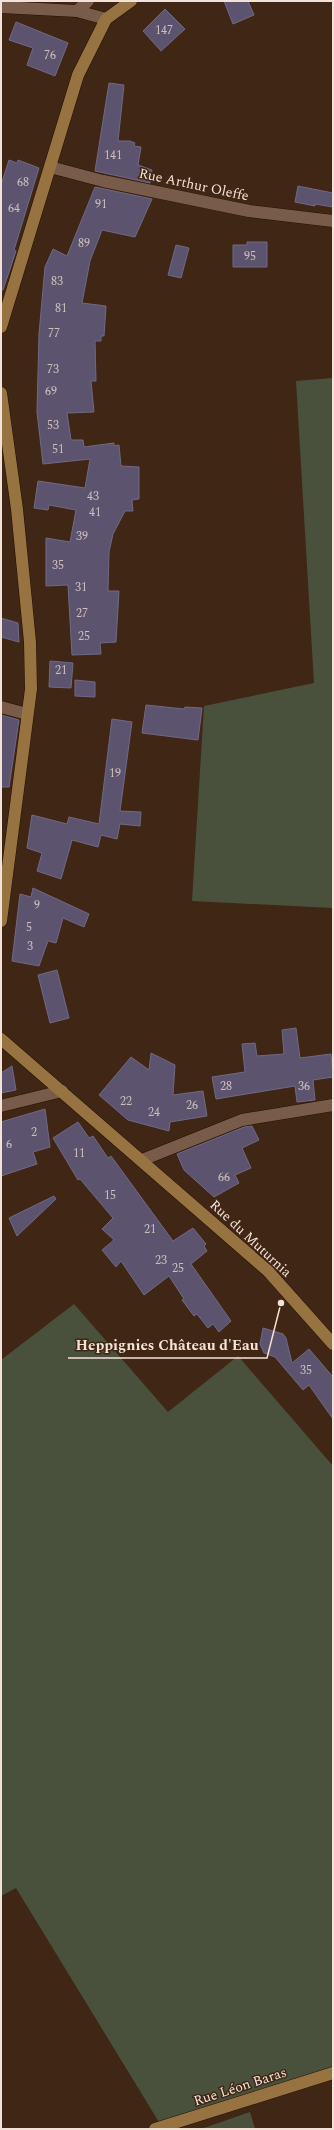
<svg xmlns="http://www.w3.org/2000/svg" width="334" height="2130" viewBox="0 0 334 2130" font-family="Spectral,serif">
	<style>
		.green { fill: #49513d }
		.building { fill: #5c546f; stroke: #716885 }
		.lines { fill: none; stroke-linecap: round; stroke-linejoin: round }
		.street-casing { stroke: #260f01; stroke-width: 13 }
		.secondary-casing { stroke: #260f01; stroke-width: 13 }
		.street { stroke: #785c49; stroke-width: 12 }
		.secondary { stroke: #967341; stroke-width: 12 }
		.labels { text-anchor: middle; stroke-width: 3; stroke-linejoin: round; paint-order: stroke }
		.number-label { font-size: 12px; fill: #cdbebd }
		.street-label { font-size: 14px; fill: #f3e2d7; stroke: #402715 }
		.leader { fill: none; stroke: #f3e2d7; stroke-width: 1.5 }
		.callout-dot { fill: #f3e2d7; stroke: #402715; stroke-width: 1.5 }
		.callout-label { font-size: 15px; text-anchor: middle; font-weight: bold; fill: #f3e2d7; stroke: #402715; stroke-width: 3; stroke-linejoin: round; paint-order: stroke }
	</style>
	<rect width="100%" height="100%" fill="#402715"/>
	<g class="green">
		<polygon points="333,378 333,908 192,901 204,706 314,683 296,381"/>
		<polygon points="74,1304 168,1412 238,1356 333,1466 333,2074 162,2127 16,1888 1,1896 1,1360"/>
		<polygon points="250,2112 255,2129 201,2129"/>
	</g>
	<g class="building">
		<polygon points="224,1 248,1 254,15 233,24"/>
		<polygon points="165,9 185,29 161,51 143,31"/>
		<polygon points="16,22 68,43 55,76 27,65 33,48 9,40"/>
		<polygon points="109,83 124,85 118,141 130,141 135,143 134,146 141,147 138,165 152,170 150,183 95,171"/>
		<polygon points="9,160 17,163 18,160 39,168 14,250 16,251 3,290 1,290 1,185"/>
		<polygon points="298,186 333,193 333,207 315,204 315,206 295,202"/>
		<polygon points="95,187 152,199 135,237 102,230 90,261 82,303 106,306 104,336 101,336 101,341 95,341 96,381 91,381 94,412 67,413 71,440 83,440 84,447 114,443 114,446 119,445 121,466 139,467 139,499 132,500 133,511 125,511 113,534 109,552 108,591 119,591 116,642 100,643 101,654 72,655 68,585 46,586 46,538 70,542 76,510 49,505 48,510 34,508 38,481 85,488 90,459 43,464 37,412 39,334 45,267 53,249 67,256"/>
		<polygon points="247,242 267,242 267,267 233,267 233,245 247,245"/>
		<polygon points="176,245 189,248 181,278 168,275"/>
		<polygon points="1,618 18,623 19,642 1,637"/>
		<polygon points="50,661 73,663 71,688 49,687"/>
		<polygon points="75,680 95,682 95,697 75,696"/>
		<polygon points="146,705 184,709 185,707 202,708 198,740 142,733"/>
		<polygon points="1,715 19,720 9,787 1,787"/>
		<polygon points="112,719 132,722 120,811 141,812 140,826 120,824 117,839 101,835 98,847 72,840 61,879 37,871 42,853 27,848 32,815 67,824 69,817 99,824"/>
		<polygon points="33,888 89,914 84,927 63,918 56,943 48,941 39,966 12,961 20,894 31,897"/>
		<polygon points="57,970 69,1018 50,1023 38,975"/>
		<polygon points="296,1028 300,1058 331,1054 333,1077 313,1080 315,1100 297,1102 295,1086 216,1099 212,1077 245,1072 242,1044 255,1043 257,1056 284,1054 282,1030"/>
		<polygon points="151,1053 175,1065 173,1095 203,1091 207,1116 170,1122 169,1131 128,1120 99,1095 131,1057 149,1070"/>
		<polygon points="12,1066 16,1090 1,1093 1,1073"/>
		<polygon points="45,1109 50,1147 33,1152 37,1164 1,1176 1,1122"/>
		<polygon points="78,1122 89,1138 93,1136 108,1158 111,1156 173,1241 193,1228 206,1244 204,1246 207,1251 191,1264 231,1321 219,1332 213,1324 208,1328 197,1314 194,1316 182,1300 184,1299 169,1276 144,1295 121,1261 116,1267 102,1250 114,1240 102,1229 113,1218 80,1179 78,1180 53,1138"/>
		<polygon points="252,1126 259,1140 242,1148 251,1168 235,1175 239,1183 214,1197 184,1170 177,1154 244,1127"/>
		<polygon points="54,1196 56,1199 17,1236 9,1218"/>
		<polygon points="263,1328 283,1334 286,1338 292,1363 309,1349 333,1377 333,1419 309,1385 303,1390 275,1357 264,1353 260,1344"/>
	</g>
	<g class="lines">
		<defs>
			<g id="street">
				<polyline points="1,7 77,11 106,19"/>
				<polyline points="77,11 88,1"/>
				<polyline points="50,167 103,181 249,211 333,221"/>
				<polyline points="1,707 27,714"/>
				<polyline points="1,1106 62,1091"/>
				<polyline points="142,1160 242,1120 333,1105"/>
			</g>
			<g id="secondary">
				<polyline points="1,327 78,75 106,19 131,1"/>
				<polyline points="1,393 17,509 30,642 31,689 1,921"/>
				<polyline points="1,1039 268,1271 333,1344"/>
				<polyline points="155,2129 333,2073"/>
			</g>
		</defs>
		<use href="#street" class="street-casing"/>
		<use href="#secondary" class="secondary-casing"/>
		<use href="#street" class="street"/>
		<use href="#secondary" class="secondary"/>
	</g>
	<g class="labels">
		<g class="number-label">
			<text x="164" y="34">147</text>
			<text x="50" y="59">76</text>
			<text x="113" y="159">141</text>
			<text x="23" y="186">68</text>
			<text x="101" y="208">91</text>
			<text x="14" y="212">64</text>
			<text x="84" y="247">89</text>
			<text x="250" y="260">95</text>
			<text x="57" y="285">83</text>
			<text x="61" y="312">81</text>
			<text x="54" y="337">77</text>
			<text x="53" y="373">73</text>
			<text x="51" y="395">69</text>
			<text x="53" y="429">53</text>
			<text x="58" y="453">51</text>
			<text x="93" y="500">43</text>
			<text x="95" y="516">41</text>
			<text x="82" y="540">39</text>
			<text x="58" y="569">35</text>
			<text x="81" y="591">31</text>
			<text x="82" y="617">27</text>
			<text x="84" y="640">25</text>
			<text x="61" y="674">21</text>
			<text x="115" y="777">19</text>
			<text x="37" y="909">9</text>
			<text x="29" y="931">5</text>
			<text x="30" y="950">3</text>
			<text x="226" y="1090">28</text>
			<text x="304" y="1090">36</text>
			<text x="126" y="1105">22</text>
			<text x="192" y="1109">26</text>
			<text x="154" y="1116">24</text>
			<text x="34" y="1136">2</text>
			<text x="9" y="1148">6</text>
			<text x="79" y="1157">11</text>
			<text x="224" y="1181">66</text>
			<text x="110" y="1199">15</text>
			<text x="150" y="1233">21</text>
			<text x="161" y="1264">23</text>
			<text x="178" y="1272">25</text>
			<text x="306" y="1374">35</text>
		</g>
		<g class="street-label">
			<text transform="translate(194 184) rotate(12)" y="5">Rue Arthur Oleffe</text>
			<text transform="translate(251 1238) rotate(43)" y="5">Rue du Muturnia</text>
			<text transform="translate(240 2086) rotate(-18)" y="5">Rue Léon Baras</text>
		</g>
	</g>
	<path class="leader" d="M281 1303L267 1358H68"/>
	<circle class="callout-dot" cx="281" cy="1303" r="4"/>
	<g class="callout-label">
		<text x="167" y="1350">Heppignies Château d'Eau</text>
	</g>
	<rect width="334" height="2130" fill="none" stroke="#f3e2d7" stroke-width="4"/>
</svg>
